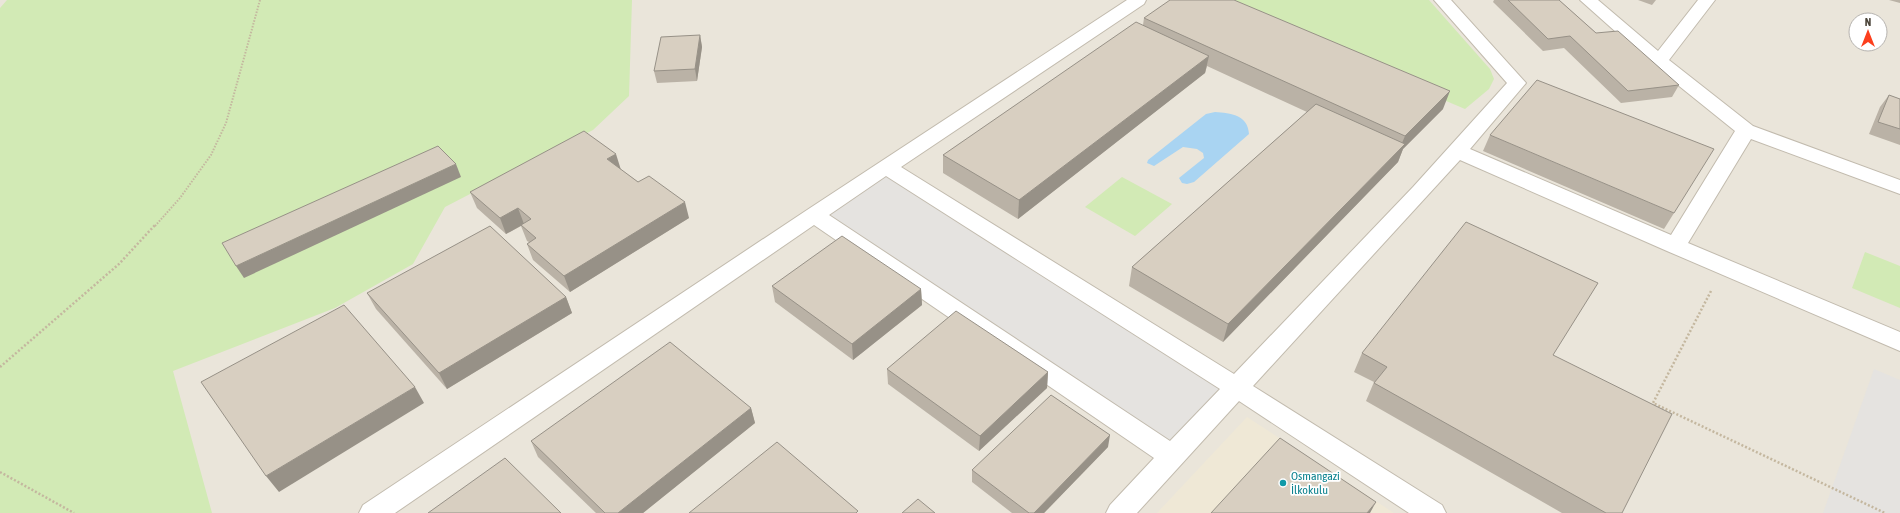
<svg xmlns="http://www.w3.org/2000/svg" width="1900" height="513" viewBox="0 0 1900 513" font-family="'Asap Condensed',sans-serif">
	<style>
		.residential { fill: #eae5da; fill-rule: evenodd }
		.education { fill: #efe8d6 }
		.green { fill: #d2eab5 }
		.parking { fill: #e5e3e0 }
		.water { fill: #a9d4f2 }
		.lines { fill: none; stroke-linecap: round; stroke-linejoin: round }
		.street-casing { stroke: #c2bbae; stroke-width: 2 }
		.path-far1 { stroke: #c4b79f; stroke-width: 2; stroke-dasharray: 1.5 1.5; stroke-linecap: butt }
		.path { stroke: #c4b79f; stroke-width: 2.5; stroke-dasharray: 2 2; stroke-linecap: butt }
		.street { fill: #fff; fill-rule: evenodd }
		.wall { fill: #bab2a6 }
		.shaded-wall { fill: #979187 }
		.building { fill: #d8cfc1; stroke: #979187 }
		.culture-dot { fill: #0f9aa8; stroke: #fff; stroke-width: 1.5 }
		.labels { text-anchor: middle; stroke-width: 3.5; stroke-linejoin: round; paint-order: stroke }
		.near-culture-label { font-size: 12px; fill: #0d838f; stroke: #fff; text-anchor: start }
	</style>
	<rect width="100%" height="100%" fill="#f6f3ec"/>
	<path class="residential" d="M0,0H1900V513H0ZM1856,20H1880V44H1856Z"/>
	<polygon class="education" points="1247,417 1394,513 1157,513"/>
	<g class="green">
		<polygon points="7,0 632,0 629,96 593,130 445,207 413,264 335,308 173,371 212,513 0,513 0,8"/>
		<polygon points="1208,0 1429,0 1490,69 1494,79 1489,89 1465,109"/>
		<polygon points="1122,177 1172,204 1135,236 1085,207"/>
		<polygon points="1865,252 1900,266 1900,308 1852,288"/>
	</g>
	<g class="parking">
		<polygon points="886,167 1236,387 1172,456 814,215"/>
		<polygon points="1874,369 1900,380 1900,513 1823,513"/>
	</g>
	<path class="water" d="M1215,112C1231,113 1248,115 1249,134L1194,182L1187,184L1182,183L1179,178L1204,158L1203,153L1197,149L1183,147L1154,166L1147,163L1148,160L1206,114Z"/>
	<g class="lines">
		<defs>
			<path id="street" d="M1127,0H1146L1144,4L901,167L1234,374L1413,187L1507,83L1434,0H1451L1526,83L1470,149L1671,235L1735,131L1653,65L1580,0H1598L1658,51L1698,0H1715L1669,60L1753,126L1900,180V194L1751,139L1688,243L1900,332V351L1667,251L1460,160L1253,386L1442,505L1446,513H1409L1239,401L1137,513H1106L1110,505L1154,458L814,225L395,513H359L363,505L807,210ZM886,176L1220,389L1170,441L829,215Z"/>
		</defs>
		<use href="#street" class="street-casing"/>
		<polyline class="path-far1" points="155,226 180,198 211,155 226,123 260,0"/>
		<g class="path">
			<polyline points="1711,291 1653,403 1885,513"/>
			<polyline points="0,367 119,264 155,225"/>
			<polyline points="0,472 74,513"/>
		</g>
		<use href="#street" class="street"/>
	</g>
	<g class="wall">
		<polygon points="1494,0 1559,0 1596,33 1679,85 1672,97 1621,103 1564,48 1543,51 1493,2"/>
		<polygon points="1638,0 1656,0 1652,5"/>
		<polygon points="1889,0 1900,0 1900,3"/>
		<polygon points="1144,18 1443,109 1403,149 1398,162 1223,342 1129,286 1132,267 1307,112 1207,66 1205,73 1018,219 943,173 943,155 1143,25"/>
		<polygon points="700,35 702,47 697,81 657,83 654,71"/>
		<polygon points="1889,95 1900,99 1900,145 1869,134 1880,107"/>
		<polygon points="1490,135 1674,213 1664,229 1483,151"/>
		<polygon points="620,169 689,218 570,292 533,260 527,244 529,242 527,241 521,226 506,234 477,208 470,192"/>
		<polygon points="772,286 921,289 922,305 853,360 775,302"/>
		<polygon points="367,293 566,297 572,313 447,389 376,309"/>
		<polygon points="1362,353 1553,355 1622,513 1562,513 1366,401 1374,382 1354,372"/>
		<polygon points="887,369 1048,372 1047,388 979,451 888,384"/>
		<polygon points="751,408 755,423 643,513 596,513 538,457 531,441"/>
		<polygon points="1108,447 1044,513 1012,513 972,482 972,470"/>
	</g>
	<g class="shaded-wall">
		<polygon points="700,35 702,47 697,81 695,69"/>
		<polygon points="1209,56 1205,73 1018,219 1019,200"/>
		<polygon points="1450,91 1443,109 1403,149 1398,162 1223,342 1228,324 1399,150 1405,136"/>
		<polygon points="616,154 621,170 607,159"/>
		<polygon points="456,164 461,177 244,278 236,266"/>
		<polygon points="685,202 689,218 570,292 564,276"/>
		<polygon points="518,208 524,224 506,234 500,218"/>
		<polygon points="921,289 922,305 853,360 852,344"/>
		<polygon points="566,297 572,313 447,389 439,373"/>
		<polygon points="1048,372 1047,388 979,451 980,436"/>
		<polygon points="415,387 424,403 279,492 266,476"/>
		<polygon points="751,408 755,423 643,513 618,513"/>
		<polygon points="1110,435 1108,447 1044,513 1034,513"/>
		<polygon points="1376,502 1370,513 1367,513"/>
	</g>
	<g class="building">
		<polygon points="1170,0 1234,0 1450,91 1405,136 1144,18"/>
		<polygon points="1508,0 1559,0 1596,33 1618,31 1679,85 1628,91 1570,36 1548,39"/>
		<polygon points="1136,22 1209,56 1019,200 943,155"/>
		<polygon points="700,35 695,69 654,71 661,37"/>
		<polygon points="1537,80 1714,149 1674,213 1490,135"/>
		<polygon points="1889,95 1900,99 1900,129 1878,122"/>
		<polygon points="1316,104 1405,144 1228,324 1132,267"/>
		<polygon points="584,131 616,154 607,159 638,182 649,176 685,202 564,276 527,244 536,238 521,225 531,219 518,208 500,218 470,192"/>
		<polygon points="438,146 456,164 236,266 222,243"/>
		<polygon points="1466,222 1598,283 1553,355 1672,414 1622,513 1606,513 1374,383 1387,367 1362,353"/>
		<polygon points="490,226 566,297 439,373 367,293"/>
		<polygon points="842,236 921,289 852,344 772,286"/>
		<polygon points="344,305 415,387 266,476 201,382"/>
		<polygon points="956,311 1048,372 980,436 887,369"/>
		<polygon points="670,342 751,408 618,513 605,513 531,441"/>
		<polygon points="1051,395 1110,435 1034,513 1029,513 972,470"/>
		<polygon points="1280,438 1376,502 1367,513 1211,513"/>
		<polygon points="777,442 858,511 856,513 689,513"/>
		<polygon points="505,458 561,513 428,513"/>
		<polygon points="918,499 935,513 902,513"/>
	</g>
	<circle class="culture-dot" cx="1283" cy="483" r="4"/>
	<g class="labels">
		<g class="near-culture-label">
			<text x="1291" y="480">Osmangazi<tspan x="1291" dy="14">İlkokulu</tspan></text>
		</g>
	</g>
	<g transform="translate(1868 32)"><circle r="19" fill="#ffffff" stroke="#b7b4b0"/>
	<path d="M0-3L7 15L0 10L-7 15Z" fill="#fc3f1d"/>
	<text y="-6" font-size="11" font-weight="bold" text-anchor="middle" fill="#4b4439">N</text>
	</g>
</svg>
